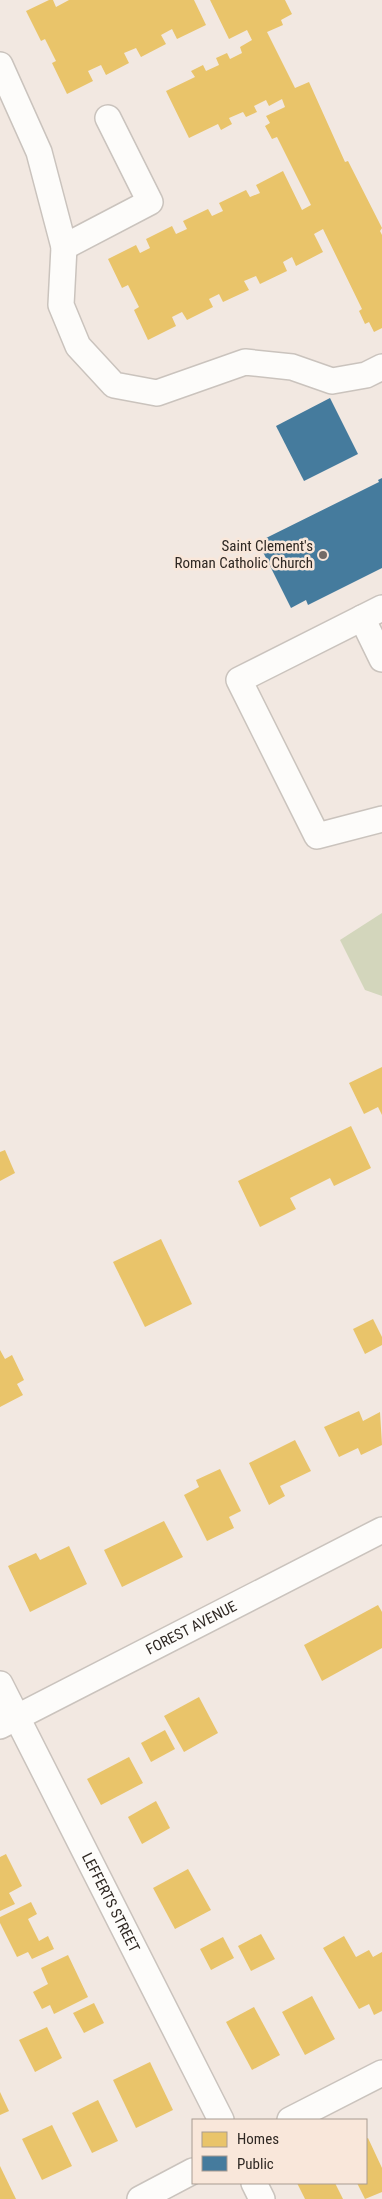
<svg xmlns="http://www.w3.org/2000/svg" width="382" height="2199" viewBox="0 0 382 2199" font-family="'Roboto Condensed',sans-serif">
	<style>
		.green { fill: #d3d6bc }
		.homes { fill: #e9c46a }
		.public { fill: #457b9d }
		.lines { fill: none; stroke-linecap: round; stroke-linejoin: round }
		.minor-casing { stroke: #cac3bd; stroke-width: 28 }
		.minor { stroke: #fdfcfa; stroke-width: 25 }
		.poi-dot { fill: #736b66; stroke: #f9e7da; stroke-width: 2 }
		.labels { text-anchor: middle; stroke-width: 5; stroke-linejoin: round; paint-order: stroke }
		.poi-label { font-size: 15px; fill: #2f2823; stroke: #f9e7da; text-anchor: end }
		.street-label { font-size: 15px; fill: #2f2823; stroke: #f9e7da }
	</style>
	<rect width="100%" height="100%" fill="#f2e8e1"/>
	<polygon class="green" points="382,913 382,996 365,990 340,940"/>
	<g class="homes">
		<polygon points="49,0 53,0 56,7 69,0 194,0 206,25 177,39 172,29 161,35 166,44 141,57 136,48 124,53 129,63 106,75 101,65 88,71 93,81 67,94 52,63 56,61 45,39 41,41 26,11"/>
		<polygon points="210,0 285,0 292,14 281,20 283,25 267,32 295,88 309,82 345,162 348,161 382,228 380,231 382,235 382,328 374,332 369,322 365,324 359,311 362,309 323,229 314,234 323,252 296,266 292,257 283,262 287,271 260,284 256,276 244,281 249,290 223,302 219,294 209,299 213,307 187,320 182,312 172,317 176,326 148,340 134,310 139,307 128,285 122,288 108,259 136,245 140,253 150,248 146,239 172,226 176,234 187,229 183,221 208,209 212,216 223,211 219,203 246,190 250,197 260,193 256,185 283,171 302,210 311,205 277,137 272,139 265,126 270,123 266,116 285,107 282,99 269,106 266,100 254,106 257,112 246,117 243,112 229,118 232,124 221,130 218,124 189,138 166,91 195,77 191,71 203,65 206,71 219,65 216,58 227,53 230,59 242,53 240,47 252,40 247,30 229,39"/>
		<polygon points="382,1067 382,1115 378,1107 364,1114 349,1083"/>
		<polygon points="351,1126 371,1168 334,1186 330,1178 290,1198 296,1209 260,1227 238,1181"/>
		<polygon points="5,1150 15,1173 0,1181 0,1152"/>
		<polygon points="161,1239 192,1304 145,1327 113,1262"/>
		<polygon points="373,1319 382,1337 382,1345 365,1354 353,1329"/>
		<polygon points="0,1350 5,1359 12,1355 24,1380 17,1384 23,1395 0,1407"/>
		<polygon points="359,1411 363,1421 380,1412 382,1445 361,1455 358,1448 339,1457 324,1427"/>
		<polygon points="295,1440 311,1471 280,1486 285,1496 269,1505 249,1463"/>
		<polygon points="220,1469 241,1511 229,1517 234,1528 207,1541 184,1495 199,1487 196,1480"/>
		<polygon points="164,1521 183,1557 122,1587 104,1550"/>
		<polygon points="69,1546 87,1584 30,1612 8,1566 36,1553 40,1560"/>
		<polygon points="378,1605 382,1612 382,1648 322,1681 304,1645"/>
		<polygon points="199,1697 218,1733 184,1752 164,1716"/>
		<polygon points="165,1730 175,1749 151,1762 141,1743"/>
		<polygon points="129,1757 143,1783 101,1805 87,1779"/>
		<polygon points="156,1801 170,1828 142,1844 128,1817"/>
		<polygon points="6,1854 22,1886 9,1893 15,1904 0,1911 0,1857"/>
		<polygon points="188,1869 211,1910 175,1929 153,1888"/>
		<polygon points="31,1902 37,1914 28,1919 39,1941 48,1936 54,1949 32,1959 28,1952 17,1957 0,1923 0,1917"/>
		<polygon points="261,1934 275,1959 251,1971 238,1946"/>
		<polygon points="344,1936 356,1957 369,1950 373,1957 382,1952 382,2011 374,2015 369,2004 359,2009 323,1948"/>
		<polygon points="223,1937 234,1958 211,1970 200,1949"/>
		<polygon points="68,1955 88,1997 54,2014 50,2005 42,2009 33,1992 48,1984 41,1968"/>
		<polygon points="312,1996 335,2039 305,2055 282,2012"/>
		<polygon points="94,2003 104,2023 84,2033 73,2013"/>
		<polygon points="254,2007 280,2055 252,2070 226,2022"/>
		<polygon points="47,2027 62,2058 35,2072 19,2040"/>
		<polygon points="150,2062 173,2110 136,2128 113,2080"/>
		<polygon points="0,2092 9,2111 0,2115"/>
		<polygon points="98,2100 118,2141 92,2153 72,2113"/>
		<polygon points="52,2125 72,2166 42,2180 22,2139"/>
		<polygon points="368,2138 382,2168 382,2192 365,2199 357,2183 366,2183 366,2139"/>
		<polygon points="0,2166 16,2199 0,2199"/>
		<polygon points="297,2183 335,2183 343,2199 305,2199"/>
	</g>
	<g class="public">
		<polygon points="330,398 358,454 304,481 276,426"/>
		<polygon points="382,478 382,568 308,605 306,600 291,608 258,542 379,482 378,480"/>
	</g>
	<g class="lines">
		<defs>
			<g id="minor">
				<polyline points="0,65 39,152 64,247 61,305 78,346 114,385 157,393 245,362 292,367 332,381 366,375 382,367"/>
				<polyline points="64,247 150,202 108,118"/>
				<polyline points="382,608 239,680 317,836 382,819"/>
				<polyline points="362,618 382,659"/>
				<path id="s1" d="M0,1684L221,2120"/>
				<path id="s2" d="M0,1726L382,1530"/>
				<polyline points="290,2120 382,2073"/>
				<polyline points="254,2183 262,2199"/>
				<polyline points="140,2199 193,2171"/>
			</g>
		</defs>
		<use href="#minor" class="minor-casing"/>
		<use href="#minor" class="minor"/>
	</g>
	<circle class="poi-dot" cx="323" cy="555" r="5"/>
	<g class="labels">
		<g class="poi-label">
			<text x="313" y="551">Saint Clement's<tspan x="313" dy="17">Roman Catholic Church</tspan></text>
		</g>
		<g class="street-label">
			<text dy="5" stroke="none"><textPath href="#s2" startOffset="215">FOREST AVENUE</textPath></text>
			<text dy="5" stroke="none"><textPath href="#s1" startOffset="245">LEFFERTS STREET</textPath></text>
		</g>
	</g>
	<rect x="192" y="2119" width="175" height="65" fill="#f9e7da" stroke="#a89b91"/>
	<rect x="202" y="2132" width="25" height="15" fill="#e9c46a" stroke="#a89b91"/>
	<text x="237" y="2144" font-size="15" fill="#2f2823">Homes</text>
	<rect x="202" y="2156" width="25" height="15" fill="#457b9d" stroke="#a89b91"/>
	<text x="237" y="2169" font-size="15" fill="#2f2823">Public</text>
</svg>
